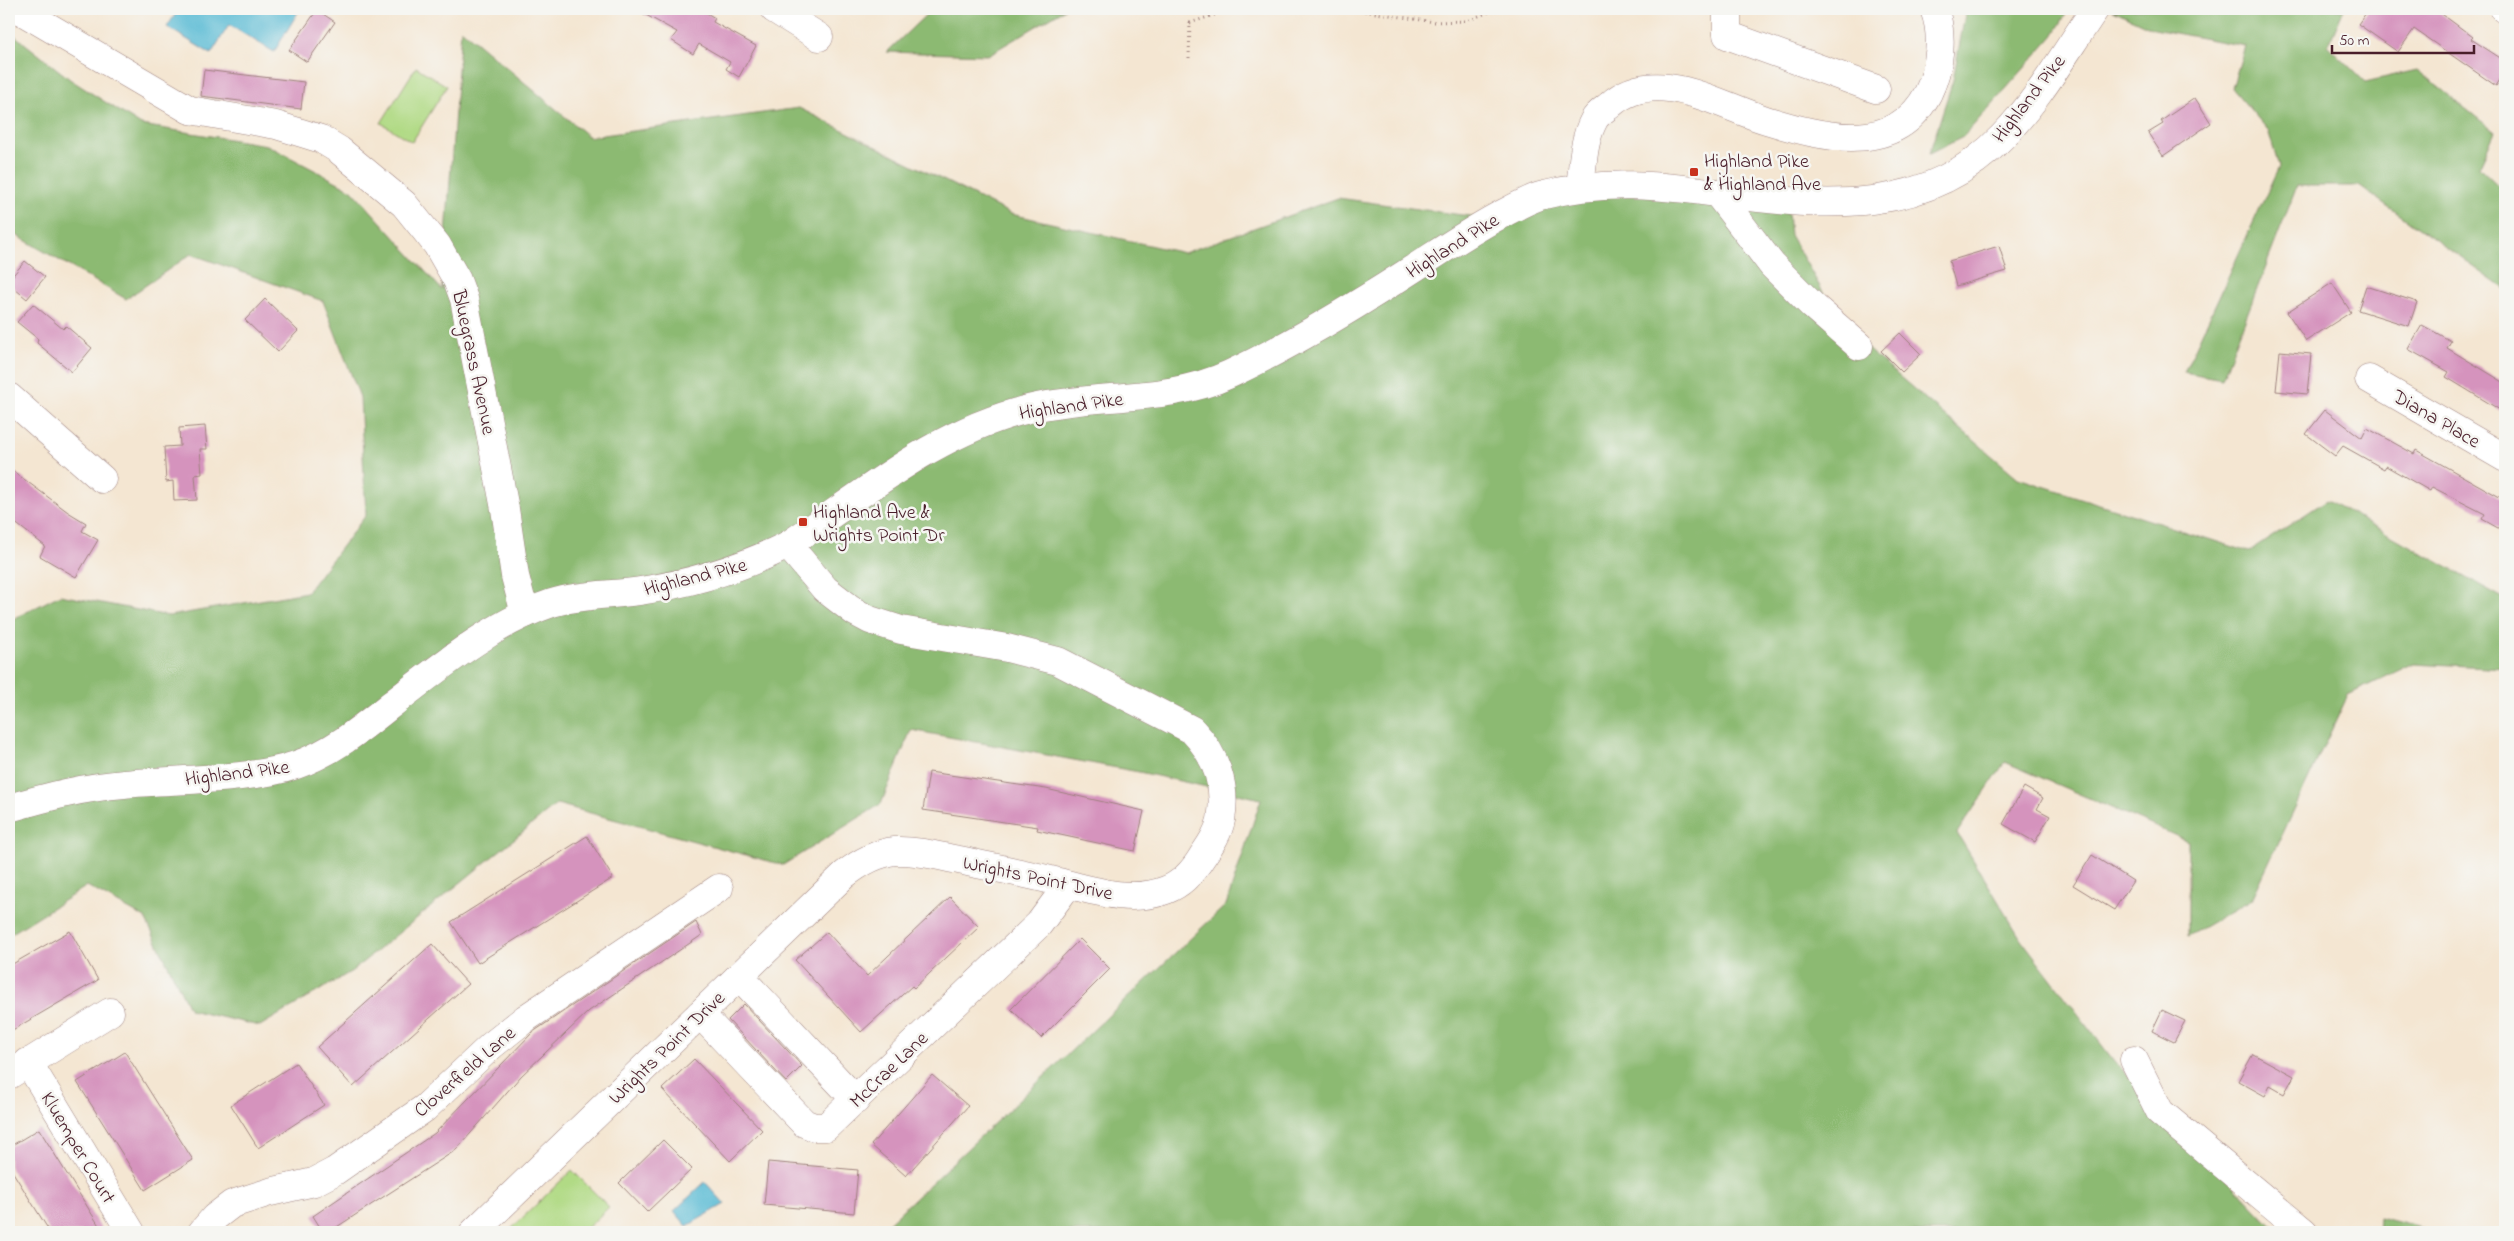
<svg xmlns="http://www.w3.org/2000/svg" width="2514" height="1241" viewBox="0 0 2514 1241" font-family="'Indie Flower',sans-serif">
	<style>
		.green { fill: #b1da85; stroke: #7e7c58 }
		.forest { fill: #8cba72; stroke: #6b6c4e }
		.water { fill: #56bad4; stroke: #506c80 }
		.building { fill: #d593bd }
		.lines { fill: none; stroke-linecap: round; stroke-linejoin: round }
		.minor-casing { stroke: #9f827e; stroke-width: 29 }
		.path { stroke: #9f827e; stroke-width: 3; stroke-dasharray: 1 4; stroke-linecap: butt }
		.minor { stroke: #fff; stroke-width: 28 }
		.poi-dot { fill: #c8321e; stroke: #f6f6f2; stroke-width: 2 }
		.labels { text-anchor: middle; stroke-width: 5; stroke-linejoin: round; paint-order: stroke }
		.street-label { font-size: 20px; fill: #4a1f2b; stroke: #f6f6f2 }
		.poi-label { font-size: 20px; fill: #4a1f2b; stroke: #f6f6f2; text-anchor: start }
	</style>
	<rect width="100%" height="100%" fill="#f6f6f2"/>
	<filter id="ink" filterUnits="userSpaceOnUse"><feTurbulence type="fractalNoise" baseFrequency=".02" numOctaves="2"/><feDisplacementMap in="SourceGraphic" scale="10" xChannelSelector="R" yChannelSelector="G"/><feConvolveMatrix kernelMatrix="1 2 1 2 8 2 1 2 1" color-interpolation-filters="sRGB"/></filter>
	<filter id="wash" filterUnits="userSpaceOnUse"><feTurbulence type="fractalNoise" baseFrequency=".0096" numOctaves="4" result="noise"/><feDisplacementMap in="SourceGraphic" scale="20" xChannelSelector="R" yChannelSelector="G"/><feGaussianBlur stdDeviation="1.12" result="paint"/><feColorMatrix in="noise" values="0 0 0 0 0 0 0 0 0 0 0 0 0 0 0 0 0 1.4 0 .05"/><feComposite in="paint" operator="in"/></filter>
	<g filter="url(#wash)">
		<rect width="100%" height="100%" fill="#f4e6d2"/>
		<g class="green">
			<polygon points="416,67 447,86 412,142 381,123"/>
			<polygon points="572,1170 609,1207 583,1232 508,1232"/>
		</g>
		<g class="forest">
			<polygon points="932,9 1065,9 988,55 887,52"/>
			<polygon points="1966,9 2069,9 2053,36 1963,137 1929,154 1953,80"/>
			<polygon points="2111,9 2344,9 2328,46 2365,82 2417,70 2495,132 2479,167 2505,192 2505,289 2359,186 2297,186 2222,379 2184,372 2279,167 2268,130 2232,88 2245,46 2154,29"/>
			<polygon points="461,29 589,137 799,108 1011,214 1184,253 1338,198 1491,219 1580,187 1787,202 1790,235 1845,330 2018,478 2249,552 2327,500 2505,599 2505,668 2414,663 2348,695 2252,899 2188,936 2188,841 2005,762 1957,833 2021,939 2114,1061 2278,1232 879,1232 1226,905 1261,799 1139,772 911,730 881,804 783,865 557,804 352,971 260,1026 190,1010 145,918 87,886 9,935 9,621 60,595 169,616 307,592 366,515 360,397 323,301 191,254 126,299 9,231 9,31 71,80 141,125 267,145 352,190 442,290"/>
			<polygon points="2379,1217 2425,1229 2431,1232 2378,1232"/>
		</g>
		<g class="water">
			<polygon points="179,9 300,9 274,52 229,25 211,54 167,27"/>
			<polygon points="705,1182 725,1204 687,1226 674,1211"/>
		</g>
		<g id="blocks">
			<g class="building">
				<polygon points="635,9 700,9 715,18 713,22 756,46 739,77 726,69 730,62 699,44 693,54 671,40 677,32"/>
				<polygon points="2369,9 2435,9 2473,37 2471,39 2505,61 2505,72 2496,86 2414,29 2398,52 2358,24"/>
				<polygon points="317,10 335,22 307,62 289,50"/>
				<polygon points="204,70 304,82 301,109 201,96"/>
				<polygon points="2195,98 2211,123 2163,156 2148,133 2163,124 2161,121"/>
				<polygon points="1999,246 2007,271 1956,286 1949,261"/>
				<polygon points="25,261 45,277 27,299 9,284 9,280"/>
				<polygon points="2332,283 2351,312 2306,341 2287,312"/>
				<polygon points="2366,286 2417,302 2409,326 2358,310"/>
				<polygon points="265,299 298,331 278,352 245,320"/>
				<polygon points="33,304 63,329 66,326 92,348 72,372 37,343 38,339 17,322"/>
				<polygon points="2422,325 2451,341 2447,348 2505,383 2505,413 2446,377 2449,372 2408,349"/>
				<polygon points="1900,333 1921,354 1902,372 1881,351"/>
				<polygon points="2280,351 2311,354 2307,394 2276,391"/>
				<polygon points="2325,410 2362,438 2367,428 2414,454 2416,450 2505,500 2505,532 2482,519 2485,514 2432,487 2430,491 2386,466 2384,469 2343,446 2335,456 2306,434"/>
				<polygon points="205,426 207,449 200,449 202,474 195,475 197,500 174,501 173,481 166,482 164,447 180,446 179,428"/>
				<polygon points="9,468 68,512 86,523 82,531 98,540 76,577 40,556 45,546 9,518"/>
				<polygon points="929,772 1046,789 1144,811 1135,851 1037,830 1038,827 923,810"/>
				<polygon points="2024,787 2043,798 2037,809 2050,816 2035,842 2003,824"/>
				<polygon points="587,836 613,878 478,963 451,922"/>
				<polygon points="2092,855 2133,881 2114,910 2073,885"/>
				<polygon points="950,897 979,927 914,988 912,986 861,1032 795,960 827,932 867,976"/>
				<polygon points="696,922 702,935 589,1011 521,1076 456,1150 329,1232 323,1232 313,1216 435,1133 533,1032"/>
				<polygon points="70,931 98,980 9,1032 9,966"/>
				<polygon points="1080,939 1110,969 1041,1038 1011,1009"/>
				<polygon points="432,944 468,984 353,1087 317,1047"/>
				<polygon points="744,1004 802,1066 786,1082 728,1020"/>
				<polygon points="2162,1010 2185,1021 2174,1042 2152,1031"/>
				<polygon points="125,1052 193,1160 145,1190 77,1082"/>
				<polygon points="2253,1054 2294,1076 2284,1094 2270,1086 2265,1096 2238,1081"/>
				<polygon points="694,1059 762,1130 730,1161 662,1089"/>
				<polygon points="296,1063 324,1105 258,1148 231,1105"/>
				<polygon points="932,1075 968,1106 906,1176 871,1145"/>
				<polygon points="39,1129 103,1232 50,1232 9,1166 9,1147"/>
				<polygon points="663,1140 692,1169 647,1212 619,1183"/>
				<polygon points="768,1162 858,1170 854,1213 764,1205"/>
			</g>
		</g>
	</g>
	<g filter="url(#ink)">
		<use href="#blocks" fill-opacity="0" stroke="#9f827e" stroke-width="1"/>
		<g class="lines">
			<defs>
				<g id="minor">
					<polyline points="18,9 190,110 276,125 321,139 339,150 404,204 437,245 457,280 464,299 505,509 515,576 525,614"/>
					<polyline points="774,9 819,37"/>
					<polyline points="1727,9 1727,35 1876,89"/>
					<polyline points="2504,9 2505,9"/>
					<path d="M1580,187C1583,165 1583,140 1594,120C1597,114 1605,109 1610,105C1655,64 1718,105 1766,120C1821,137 1896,157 1928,93C1940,69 1944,34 1934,9"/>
					<polyline points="1717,193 1772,265 1813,306 1859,346"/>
					<polyline points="2369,379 2505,458"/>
					<polyline points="9,397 102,479"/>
					<path d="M9,808C47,797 85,787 124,784C175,779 249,781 296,765C333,752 362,728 392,704C441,666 493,623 552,603C576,595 614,595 640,591C692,583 742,568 788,545C866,492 939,429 1033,408C1099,393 1168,403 1230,374C1290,346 1349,310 1405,274C1438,253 1471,230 1506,212C1517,206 1528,200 1540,196C1604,179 1660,185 1724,194C1825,207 1927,216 2003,136C2039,99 2066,51 2095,9"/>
					<polyline points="739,976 856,1100"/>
					<polyline points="700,1014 804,1123 814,1127 826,1127 1039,924 1068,885"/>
					<polyline points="2134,1060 2160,1112 2304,1232"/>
					<polyline points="28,1062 131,1232"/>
					<polyline points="9,1075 110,1012"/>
					<polyline points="202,1232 215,1217 232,1204 270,1192 314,1182 335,1171 425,1108 491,1046 526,1018 719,888"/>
					<path d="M474,1232L844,875C858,864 877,853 895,851C917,850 938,856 959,860C991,867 1023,873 1055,881C1091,890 1130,904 1166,890C1182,884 1194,870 1202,857C1210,845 1218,834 1221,820C1227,786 1216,755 1192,730L1058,661L1007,648L901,630L870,620L855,612L825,589L788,545"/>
				</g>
			</defs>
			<use href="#minor" class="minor-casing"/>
			<g class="path">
				<polyline points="1350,9 1434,22 1466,21 1497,9"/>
				<polyline points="1189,58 1190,23 1232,9"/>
			</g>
			<use href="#minor" class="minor"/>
		</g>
	</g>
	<g class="poi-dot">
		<rect x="1689" y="167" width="10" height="10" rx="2.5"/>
		<rect x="798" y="517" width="10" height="10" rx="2.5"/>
	</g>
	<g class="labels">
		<g class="street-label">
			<text transform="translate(2028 98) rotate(-52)" y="7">Highland Pike</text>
			<text transform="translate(1452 245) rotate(-32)" y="7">Highland Pike</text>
			<text transform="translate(475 362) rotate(78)" y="7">Bluegrass Avenue</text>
			<text transform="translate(1071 405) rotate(-8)" y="7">Highland Pike</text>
			<text transform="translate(2437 418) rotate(30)" y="7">Diana Place</text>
			<text transform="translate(695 576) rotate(-14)" y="7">Highland Pike</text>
			<text transform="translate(237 772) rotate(-7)" y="7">Highland Pike</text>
			<text transform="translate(1038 877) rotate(12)" y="7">Wrights Point Drive</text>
			<text transform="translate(666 1047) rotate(-44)" y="7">Wrights Point Drive</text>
			<text transform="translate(888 1069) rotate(-44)" y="7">McCrae Lane</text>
			<text transform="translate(464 1071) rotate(-41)" y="7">Cloverfield Lane</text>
			<text transform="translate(79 1147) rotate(59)" y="7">Kluemper Court</text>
		</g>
		<g class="poi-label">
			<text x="1704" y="167">Highland Pike<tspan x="1704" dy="23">&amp; Highland Ave</tspan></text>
			<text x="813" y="518">Highland Ave &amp;<tspan x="813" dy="23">Wrights Point Dr</tspan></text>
		</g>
	</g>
	<rect width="2514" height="1241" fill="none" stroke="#f6f6f2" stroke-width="30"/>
	<path d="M2332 45v8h142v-8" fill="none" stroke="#4a1f2b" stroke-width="2.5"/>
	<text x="2339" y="45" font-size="15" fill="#4a1f2b" stroke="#f6f6f2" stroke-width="4" paint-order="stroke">50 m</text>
</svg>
